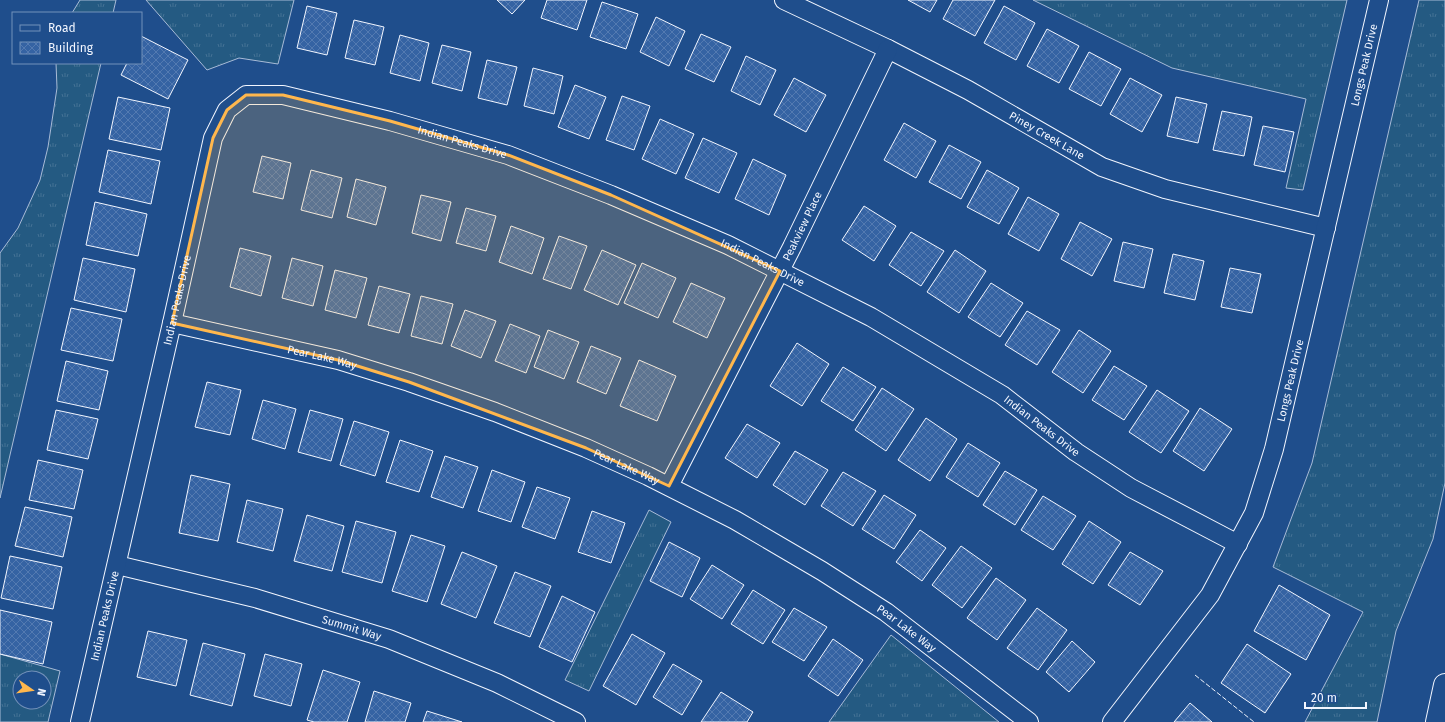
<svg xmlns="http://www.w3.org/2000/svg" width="1445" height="722" viewBox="0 0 1445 722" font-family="'Fira Sans',sans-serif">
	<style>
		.grass { fill: url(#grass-tufts); stroke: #a8bbd7; fill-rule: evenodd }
		.building { fill: url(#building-cross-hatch); stroke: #f2f6ff }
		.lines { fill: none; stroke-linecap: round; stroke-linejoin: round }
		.street-casing { stroke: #f2f6ff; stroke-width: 20 }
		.secondary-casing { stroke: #f2f6ff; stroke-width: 24 }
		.street { stroke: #1f4e8c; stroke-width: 18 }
		.secondary { stroke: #1f4e8c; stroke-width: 22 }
		.fence { stroke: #f2f6ff; stroke-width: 1; stroke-dasharray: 5 2; stroke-linecap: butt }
		.marked { fill: #ffb74d; fill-opacity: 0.2; stroke: #ffb74d; stroke-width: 3; stroke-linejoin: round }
		.labels { text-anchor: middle; stroke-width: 3; stroke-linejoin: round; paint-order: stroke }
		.street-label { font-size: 11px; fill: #f2f6ff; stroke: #1f4e8c }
	</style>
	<defs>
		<pattern id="grass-tufts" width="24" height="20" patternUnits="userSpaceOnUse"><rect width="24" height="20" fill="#245a82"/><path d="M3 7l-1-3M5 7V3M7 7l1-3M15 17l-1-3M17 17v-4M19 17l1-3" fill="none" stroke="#447295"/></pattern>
		<pattern id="building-cross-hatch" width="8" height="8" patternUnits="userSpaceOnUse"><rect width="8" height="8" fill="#3563a3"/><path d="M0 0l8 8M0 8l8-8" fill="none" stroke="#537ab1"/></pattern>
	</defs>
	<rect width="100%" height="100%" fill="#1f4e8c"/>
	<g class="grass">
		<polygon points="80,0 116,0 113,13 72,13"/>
		<polygon points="146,0 294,0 278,64 239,58 207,70"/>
		<polygon points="1033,0 1347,0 1303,190 1286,188 1306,99 1172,68"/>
		<polygon points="1419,0 1445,0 1445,483 1433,539 1396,631 1377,722 1305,722 1363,612 1273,567 1312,463"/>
		<polygon points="56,63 101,63 0,498 0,253 18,228 40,180 48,147 57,88"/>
		<polygon points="649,510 671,522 589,691 565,680"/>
		<polygon points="891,635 999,722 829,722"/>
		<path d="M0,654L60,671L48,722H0ZM20,678H44V702H20Z"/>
	</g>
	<g class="building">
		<polygon points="497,0 525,0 512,14"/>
		<polygon points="547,0 587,0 577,30 541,18"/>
		<polygon points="908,0 937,0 930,12"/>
		<polygon points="953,0 995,0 975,36 943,19"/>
		<polygon points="602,2 638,14 626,49 590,37"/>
		<polygon points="307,6 337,13 327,55 297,48"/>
		<polygon points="1004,6 1035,23 1016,60 984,43"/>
		<polygon points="656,17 685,31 669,66 640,52"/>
		<polygon points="354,20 384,27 375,65 345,58"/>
		<polygon points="1047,29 1079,46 1059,83 1027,66"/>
		<polygon points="701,34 731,47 714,82 685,69"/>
		<polygon points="400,35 429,43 420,81 390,73"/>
		<polygon points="141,36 188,60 168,99 121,75 127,63 141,63"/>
		<polygon points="442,45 471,52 462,91 432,83"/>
		<polygon points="1089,52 1121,69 1101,106 1069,89"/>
		<polygon points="746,56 776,70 760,105 731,91"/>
		<polygon points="487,60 517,67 507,105 478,98"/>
		<polygon points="533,68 563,76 554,114 524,106"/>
		<polygon points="794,78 826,95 806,132 774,115"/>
		<polygon points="1130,78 1162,95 1142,132 1110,114"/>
		<polygon points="575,85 606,97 589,139 558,127"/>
		<polygon points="622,96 650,106 634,150 606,140"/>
		<polygon points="118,97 170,108 161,150 109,139"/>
		<polygon points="1176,97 1207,104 1198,143 1167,136"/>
		<polygon points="1222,111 1252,117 1244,156 1213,150"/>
		<polygon points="660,119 694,134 676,174 642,159"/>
		<polygon points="904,123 936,141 916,178 884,160"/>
		<polygon points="1263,126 1294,132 1285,172 1254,165"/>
		<polygon points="703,138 737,153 719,193 685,178"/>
		<polygon points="949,145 981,162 961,199 929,182"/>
		<polygon points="108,150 160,161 151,204 99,192"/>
		<polygon points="262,156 291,163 283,199 253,192"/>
		<polygon points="753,159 786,175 769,215 735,199"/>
		<polygon points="311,170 342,178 332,218 301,210"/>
		<polygon points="987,170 1019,188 999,224 967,207"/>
		<polygon points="356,179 386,187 376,225 347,217"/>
		<polygon points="421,195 451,202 441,241 412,233"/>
		<polygon points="1028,197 1059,214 1039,251 1008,234"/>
		<polygon points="95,202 147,214 138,256 86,245"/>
		<polygon points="864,206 896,226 874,261 842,240"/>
		<polygon points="466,208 496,216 486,251 456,243"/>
		<polygon points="1080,222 1112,239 1092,276 1061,259"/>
		<polygon points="511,226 544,238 532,274 499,262"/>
		<polygon points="911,232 944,251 921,286 889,265"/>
		<polygon points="559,236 587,246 571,289 543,279"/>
		<polygon points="1123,242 1153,249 1144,288 1114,281"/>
		<polygon points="240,248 271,256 261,296 230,287"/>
		<polygon points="602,250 636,265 618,305 584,290"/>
		<polygon points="955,250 986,271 959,313 927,292"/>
		<polygon points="1173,254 1204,261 1195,300 1164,293"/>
		<polygon points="83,258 135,269 126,312 74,300"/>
		<polygon points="292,258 323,266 313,306 282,298"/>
		<polygon points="642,263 676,278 658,318 624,303"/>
		<polygon points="1230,268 1261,274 1252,313 1221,307"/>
		<polygon points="335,270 367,278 356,318 325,310"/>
		<polygon points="691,283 725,298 707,338 673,322"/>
		<polygon points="991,283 1023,303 1000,337 968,317"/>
		<polygon points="379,286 410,294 399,333 368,325"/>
		<polygon points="421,296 453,304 442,344 411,336"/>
		<polygon points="71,308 122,319 113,361 61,350"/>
		<polygon points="465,310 496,321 481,358 451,346"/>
		<polygon points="1027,311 1060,330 1037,365 1005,345"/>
		<polygon points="510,324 540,336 526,373 495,361"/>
		<polygon points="548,330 579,342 564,379 534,367"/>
		<polygon points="1079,330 1111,351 1083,393 1052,372"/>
		<polygon points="797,343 829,364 802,406 770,386"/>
		<polygon points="591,346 621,358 606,394 577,382"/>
		<polygon points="639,360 676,376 657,421 620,406"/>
		<polygon points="66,361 108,371 99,410 57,401"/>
		<polygon points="1114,366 1147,386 1124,420 1092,400"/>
		<polygon points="843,367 876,387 853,421 821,401"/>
		<polygon points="207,382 241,390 230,435 195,427"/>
		<polygon points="882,388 914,409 886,451 855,430"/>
		<polygon points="1157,390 1189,411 1161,453 1129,432"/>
		<polygon points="263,400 296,409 285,449 252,439"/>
		<polygon points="1200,408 1232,429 1204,471 1173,451"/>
		<polygon points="56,410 98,419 88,459 47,450"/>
		<polygon points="310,410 343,419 331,461 298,452"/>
		<polygon points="926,418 957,439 930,481 898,460"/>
		<polygon points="354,421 389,432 375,476 340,465"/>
		<polygon points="747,424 780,443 757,478 725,458"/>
		<polygon points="400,440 433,451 419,492 386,482"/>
		<polygon points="968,443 1000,463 978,497 946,477"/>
		<polygon points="795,451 828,470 805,505 773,485"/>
		<polygon points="445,456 478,467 463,508 431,497"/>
		<polygon points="38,460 83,470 74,509 29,500"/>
		<polygon points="492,470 525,482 511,522 478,511"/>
		<polygon points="1005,471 1037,490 1015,525 983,505"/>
		<polygon points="843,472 876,491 853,526 821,506"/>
		<polygon points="191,475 230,484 218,541 179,533"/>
		<polygon points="537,487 570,498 555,539 522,527"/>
		<polygon points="884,495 916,515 894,549 862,529"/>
		<polygon points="1043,496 1076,516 1053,550 1021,530"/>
		<polygon points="247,500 283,509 273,551 237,542"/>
		<polygon points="25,507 72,517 63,557 15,546"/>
		<polygon points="592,511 625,523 611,563 578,552"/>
		<polygon points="307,515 344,526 332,571 294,561"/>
		<polygon points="356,521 396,532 382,583 342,572"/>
		<polygon points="1089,521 1121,542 1093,584 1062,564"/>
		<polygon points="920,530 946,548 922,581 896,562"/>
		<polygon points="411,535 445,546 427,602 392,591"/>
		<polygon points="669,542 700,558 682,597 650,581"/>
		<polygon points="961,546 992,568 962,608 932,585"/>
		<polygon points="462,552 497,566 476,618 441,604"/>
		<polygon points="1130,552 1163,571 1140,605 1108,585"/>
		<polygon points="10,556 62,567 53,609 1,598"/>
		<polygon points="712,565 744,585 722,619 690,599"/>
		<polygon points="515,572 551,586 530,637 494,623"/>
		<polygon points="996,578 1026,600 997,640 967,618"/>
		<polygon points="1279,585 1330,615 1306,660 1254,631"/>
		<polygon points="753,590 785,610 763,644 731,624"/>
		<polygon points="562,596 595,612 572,662 539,647"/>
		<polygon points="794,608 827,627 804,661 772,642"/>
		<polygon points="1037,608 1067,630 1038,670 1007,648"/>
		<polygon points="0,610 52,622 43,664 0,654"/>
		<polygon points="148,631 187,640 176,686 137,677"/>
		<polygon points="632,634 665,653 636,705 603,686"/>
		<polygon points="833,639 863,660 838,696 808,676"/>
		<polygon points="1072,641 1095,662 1069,692 1046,672"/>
		<polygon points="203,643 245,654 232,706 190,695"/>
		<polygon points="1247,644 1291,674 1265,713 1221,683"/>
		<polygon points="265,654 302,664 291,706 254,696"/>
		<polygon points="673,664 702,681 682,715 653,697"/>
		<polygon points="323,670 360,682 347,722 314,722 307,720"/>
		<polygon points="374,691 411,703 405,722 365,722"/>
		<polygon points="721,692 753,712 747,722 701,722"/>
		<polygon points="1190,703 1212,722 1174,722"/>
		<polygon points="427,711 462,722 423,722"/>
	</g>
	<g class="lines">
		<defs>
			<g id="street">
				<path id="s1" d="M784,0L888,49L968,90L1102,167L1165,189L1326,228"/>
				<path id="s2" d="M172,323L338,360L409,382L495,412L586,448L648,476L735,520L822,571L886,612L1029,722"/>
				<path id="s3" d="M669,486L792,247L888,49"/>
				<path id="s4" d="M117,565L255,598L389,639L497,683L576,722"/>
				<path id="s5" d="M80,722L172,323L213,138L227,110L246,95H283L390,121L508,155L611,195L728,245L871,317L1002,395L1076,452L1131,488L1238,544"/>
				<path id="s6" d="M1112,722L1210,595L1254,513L1274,449L1379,0"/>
			</g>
			<polyline id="secondary" points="1437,722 1445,685"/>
		</defs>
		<use href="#street" class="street-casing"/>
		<use href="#secondary" class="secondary-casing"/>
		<use href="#street" class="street"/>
		<use href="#secondary" class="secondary"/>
		<polyline class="fence" points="1195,675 1254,722"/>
	</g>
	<path class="marked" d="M246,95H283L390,121L508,155L611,195L780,271L669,486L586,448L409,382L338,360L172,323L213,138L227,110Z"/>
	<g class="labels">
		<g class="street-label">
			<text dy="4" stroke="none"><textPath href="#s6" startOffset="715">Longs Peak Drive</textPath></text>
			<text dy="4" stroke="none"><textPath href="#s1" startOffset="296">Piney Creek Lane</textPath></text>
			<text dy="4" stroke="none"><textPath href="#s5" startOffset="877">Indian Peaks Drive</textPath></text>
			<text dy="4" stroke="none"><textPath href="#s3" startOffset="292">Peakview Place</textPath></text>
			<text dy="4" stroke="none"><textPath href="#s5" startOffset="1201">Indian Peaks Drive</textPath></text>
			<text dy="4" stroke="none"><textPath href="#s5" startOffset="433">Indian Peaks Drive</textPath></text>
			<text dy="4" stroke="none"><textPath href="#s2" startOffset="154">Pear Lake Way</textPath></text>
			<text dy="4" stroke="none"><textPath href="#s6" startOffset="391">Longs Peak Drive</textPath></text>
			<text dy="4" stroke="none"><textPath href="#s5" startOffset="1525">Indian Peaks Drive</textPath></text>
			<text dy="4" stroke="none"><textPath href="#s2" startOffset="478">Pear Lake Way</textPath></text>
			<text dy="4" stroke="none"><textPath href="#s5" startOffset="109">Indian Peaks Drive</textPath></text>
			<text dy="4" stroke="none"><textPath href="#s4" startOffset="243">Summit Way</textPath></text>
			<text dy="4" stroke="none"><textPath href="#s2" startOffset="802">Pear Lake Way</textPath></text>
		</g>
	</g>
	<rect x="12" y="12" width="130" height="52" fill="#1f4e8c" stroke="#7391ba"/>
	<rect x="20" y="25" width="20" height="6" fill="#1f4e8c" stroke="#7391ba"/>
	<text x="48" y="32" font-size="12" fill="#f2f6ff">Road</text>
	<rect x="20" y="42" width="20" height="12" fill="url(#building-cross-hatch)" stroke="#7391ba"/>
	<text x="48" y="52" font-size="12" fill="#f2f6ff">Building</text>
	<g transform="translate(32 690) rotate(103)"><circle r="19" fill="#1f4e8c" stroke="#7391ba"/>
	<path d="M0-3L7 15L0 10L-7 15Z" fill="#ffb74d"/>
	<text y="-6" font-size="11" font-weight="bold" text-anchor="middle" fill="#f2f6ff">N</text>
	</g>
	<path d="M1305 702v6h61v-6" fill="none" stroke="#f2f6ff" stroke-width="2"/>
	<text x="1311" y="702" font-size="12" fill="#f2f6ff" stroke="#1f4e8c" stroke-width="3" paint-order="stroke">20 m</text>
</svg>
